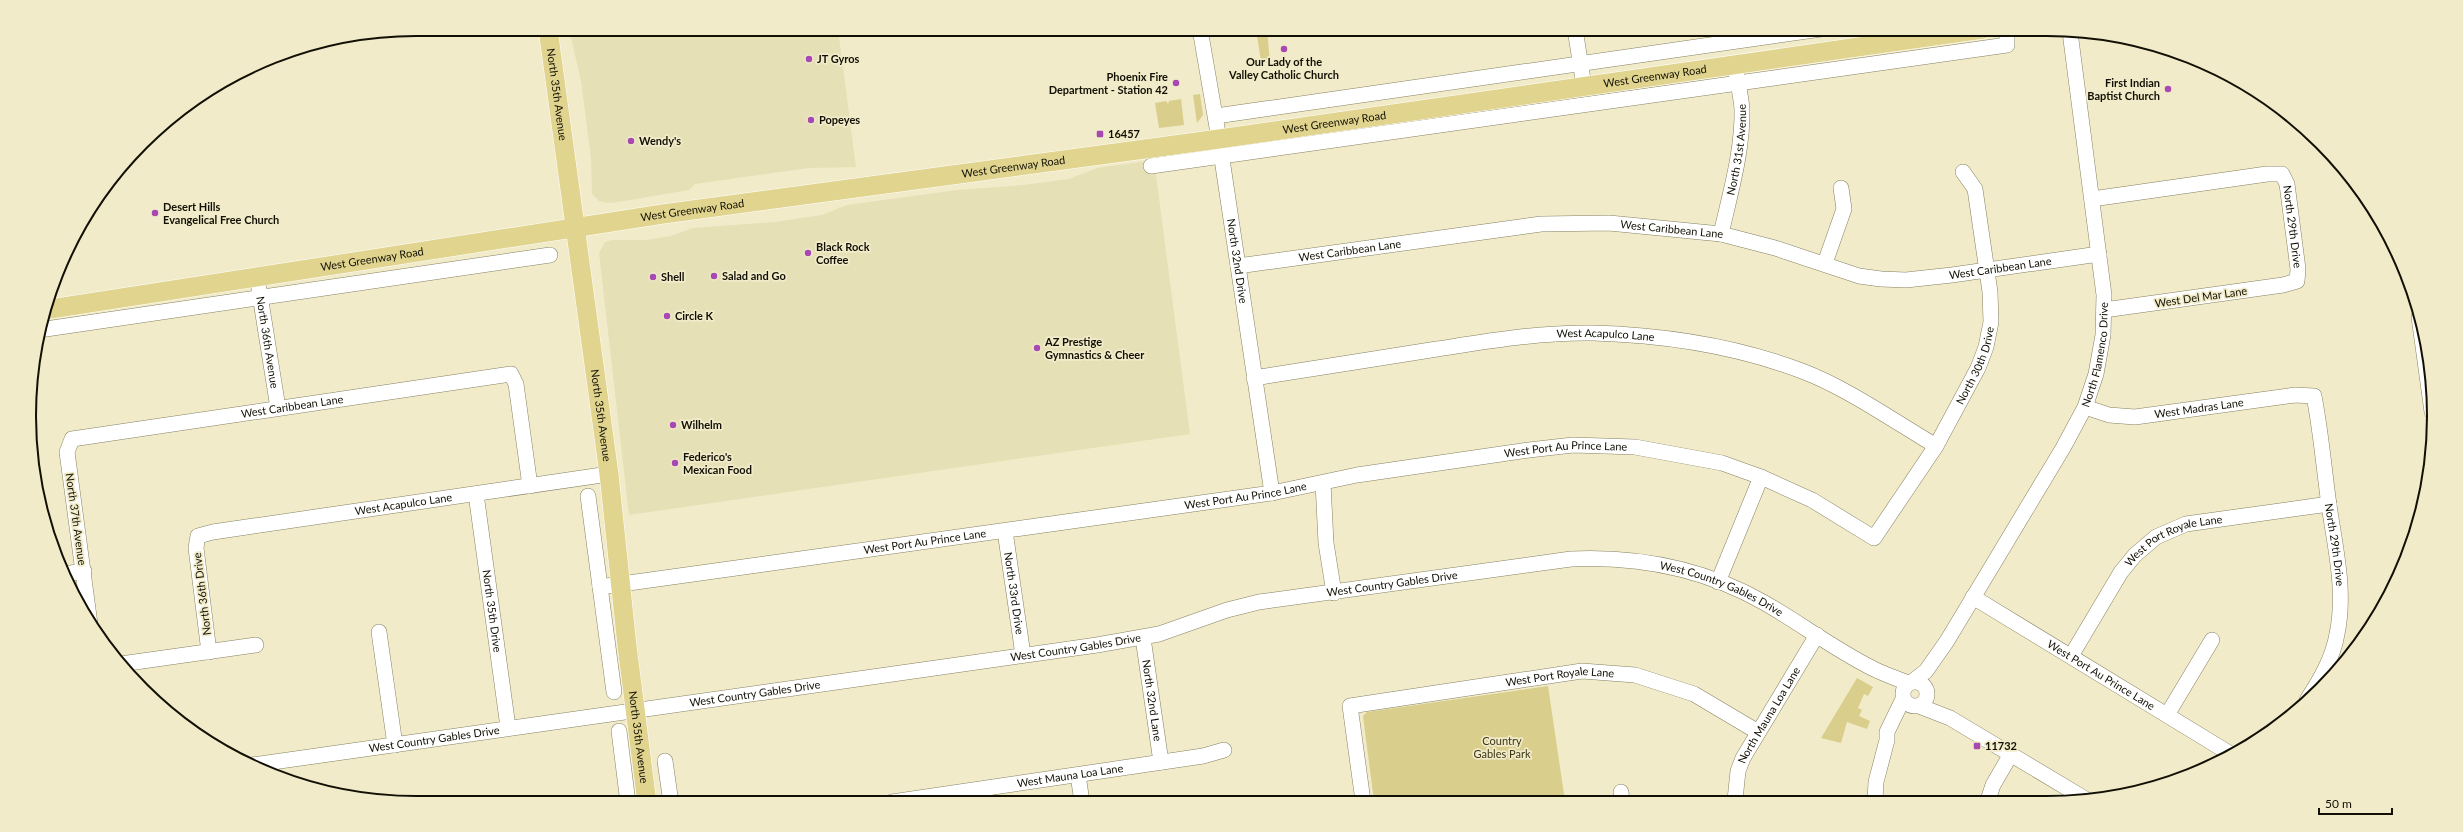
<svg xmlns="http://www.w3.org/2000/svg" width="2463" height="832" viewBox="0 0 2463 832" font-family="Lato,sans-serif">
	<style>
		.built { fill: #e6e0b6 }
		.green { fill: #d9ce8c }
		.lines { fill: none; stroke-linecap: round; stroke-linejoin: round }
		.minor-casing { stroke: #868162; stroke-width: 16 }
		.major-casing { stroke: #fff; stroke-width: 20 }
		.minor { stroke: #fff; stroke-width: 15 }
		.major { stroke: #e0d48e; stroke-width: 19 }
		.poi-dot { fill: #a749b2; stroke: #f1ebc9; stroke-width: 1.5 }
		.labels { text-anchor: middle; stroke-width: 3.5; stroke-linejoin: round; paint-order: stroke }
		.poi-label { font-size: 11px; font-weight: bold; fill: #121005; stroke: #f1ebc9; text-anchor: start }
		.street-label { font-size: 11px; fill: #121005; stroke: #f1ebc9 }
		.park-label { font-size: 11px; fill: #3b3514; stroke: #f1ebc9 }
		.rim { fill: none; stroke: #121005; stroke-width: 2 }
	</style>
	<rect width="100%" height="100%" fill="#f1ebc9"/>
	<g class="built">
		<polygon points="569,29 838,29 856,167 809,168 695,184 689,190 618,202 607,203 599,201 592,194 591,159 581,81"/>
		<polygon points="1154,160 1190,434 629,515 599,253 605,242 612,240 646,240 671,236 693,228 775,222 822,215 847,205 957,190 1023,185 1069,179 1097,168"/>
	</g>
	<g class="green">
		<polygon points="1256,29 1267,29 1270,63 1261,62"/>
		<polygon points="1200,94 1203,115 1197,123 1193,95"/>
		<polygon points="1181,99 1184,125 1159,128 1155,103 1166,101 1168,104 1169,101"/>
		<polygon points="1857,678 1873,687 1868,696 1864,694 1858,708 1862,710 1859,716 1870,721 1867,729 1847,722 1841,743 1821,738"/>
		<polygon points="1548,686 1565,801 1374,801 1363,716 1367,712"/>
	</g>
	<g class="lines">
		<defs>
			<g id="minor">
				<path id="s1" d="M1200,29L1219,139L1272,493"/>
				<polyline points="1575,29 1584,86"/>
				<polyline points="1216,116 1821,29"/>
				<polyline points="1151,166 2007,45 2007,29"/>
				<path id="s2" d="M2092,199L2267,174H2282L2287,184L2298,269L2297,281L2283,285L2104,310"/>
				<path id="s3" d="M1721,234C1730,194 1743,150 1742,109C1741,96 1738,84 1736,72"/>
				<polyline points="1825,263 1844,209 1841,188"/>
				<path id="s4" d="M1238,266L1541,224L1609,223L1721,234L1775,248L1859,276L1881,279L1906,280L1952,275L2099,254"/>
				<path id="s5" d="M259,289L278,408"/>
				<polyline points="2419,317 2432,412"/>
				<polyline points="39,330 550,255"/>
				<path id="s6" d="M1254,378C1315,368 1376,359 1437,349C1489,341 1541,332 1593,333C1663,335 1736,346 1802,371C1847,388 1894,421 1936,446"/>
				<path id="s7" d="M2085,407L2109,415L2135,417L2295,395L2314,396C2321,432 2324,469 2329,505C2335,547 2346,591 2337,634C2333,658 2320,680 2307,700"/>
				<polyline points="1323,483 1326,543 1334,593"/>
				<path id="s8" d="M476,494L508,727"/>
				<polyline points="588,496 614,692"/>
				<path id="s9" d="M1005,531L1023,655"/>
				<polyline points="64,574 84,571"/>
				<polyline points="1718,582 1761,477"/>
				<path id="s10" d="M600,587L1272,493L1357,475L1529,450L1573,445L1635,447L1722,463L1761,477L1812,500L1874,538L1936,446L1978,368L1986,347L1991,322L1990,292L1975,189L1963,172"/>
				<path id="s11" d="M1973,597L2229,753"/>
				<path id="s12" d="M90,624L67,452L72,439L511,374L516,384L530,486"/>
				<polyline points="379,632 395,745"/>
				<path id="s13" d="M1143,638L1161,762"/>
				<path id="s14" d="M209,652L196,548L198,536L213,532L609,474"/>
				<path id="s15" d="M2071,656L2121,572L2135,555L2156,537L2186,524L2329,504"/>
				<polyline points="121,664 256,645"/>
				<circle cx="1915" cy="694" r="12"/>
				<path id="s16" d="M1912,682L1926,671L1947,641L2063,448L2085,407L2096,374L2103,335L2104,295L2070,32"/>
				<polyline points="1919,706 1950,718 2087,800"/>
				<polyline points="2167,715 2212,640"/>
				<polyline points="619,731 628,803"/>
				<polyline points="665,761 671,803"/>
				<path id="s17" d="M252,765L1097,645L1159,634L1227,610L1259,602L1571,559C1638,556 1704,569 1763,602C1800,623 1834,649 1872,668C1883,674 1896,678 1908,683"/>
				<polyline points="1078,775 1082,802"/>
				<polyline points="1621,792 1622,801"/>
				<path id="s18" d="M1735,800L1738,771L1743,758L1817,635"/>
				<polyline points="1875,800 1876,782 1887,740 1887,732 1903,699"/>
				<polyline points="1988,800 1993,785 2011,754"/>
				<path id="s19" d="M1363,801L1350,706L1582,671L1635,675L1694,694L1758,732"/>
				<path id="s20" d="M892,802L1203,756L1224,750"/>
			</g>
			<g id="major">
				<path id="s21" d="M548,29L609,474L627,646L647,803"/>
				<path id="s22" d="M44,310L663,214L1219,139L1983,29"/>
			</g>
		</defs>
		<use href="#minor" class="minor-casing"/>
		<use href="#major" class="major-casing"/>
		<use href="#minor" class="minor"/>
		<use href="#major" class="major"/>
	</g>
	<g class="poi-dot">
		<circle cx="1284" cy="49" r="4"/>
		<circle cx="809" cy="59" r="4"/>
		<circle cx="1176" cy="83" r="4"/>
		<circle cx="2168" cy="89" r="4"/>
		<circle cx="811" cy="120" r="4"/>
		<rect x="1096" y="130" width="8" height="8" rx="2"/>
		<circle cx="631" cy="141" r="4"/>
		<circle cx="155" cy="213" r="4"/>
		<circle cx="808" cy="253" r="4"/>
		<circle cx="714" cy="276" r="4"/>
		<circle cx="653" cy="277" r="4"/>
		<circle cx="667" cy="316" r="4"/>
		<circle cx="1037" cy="348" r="4"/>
		<circle cx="673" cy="425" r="4"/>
		<circle cx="675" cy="463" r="4"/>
		<rect x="1973" y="742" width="8" height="8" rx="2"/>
	</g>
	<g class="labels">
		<g class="poi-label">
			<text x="817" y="63">JT Gyros</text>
			<text x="1284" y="66" text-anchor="middle">Our Lady of the<tspan x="1284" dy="13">Valley Catholic Church</tspan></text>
			<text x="1168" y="81" text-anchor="end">Phoenix Fire<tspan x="1168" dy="13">Department - Station 42</tspan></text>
			<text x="2160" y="87" text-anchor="end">First Indian<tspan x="2160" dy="13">Baptist Church</tspan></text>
			<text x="819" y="124">Popeyes</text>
			<text x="1108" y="138">16457</text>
			<text x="639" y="145">Wendy's</text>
			<text x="163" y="211">Desert Hills<tspan x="163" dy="13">Evangelical Free Church</tspan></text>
			<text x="816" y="251">Black Rock<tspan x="816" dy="13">Coffee</tspan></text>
			<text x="722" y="280">Salad and Go</text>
			<text x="661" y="281">Shell</text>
			<text x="675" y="320">Circle K</text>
			<text x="1045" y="346">AZ Prestige<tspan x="1045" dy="13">Gymnastics &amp; Cheer</tspan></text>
			<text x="681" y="429">Wilhelm</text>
			<text x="683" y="461">Federico's<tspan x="683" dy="13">Mexican Food</tspan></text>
			<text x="1985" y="750">11732</text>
		</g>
		<g class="street-label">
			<text dy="4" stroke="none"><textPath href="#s22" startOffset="1628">West Greenway Road</textPath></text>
			<text dy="4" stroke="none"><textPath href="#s21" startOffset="66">North 35th Avenue</textPath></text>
			<text dy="4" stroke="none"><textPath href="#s22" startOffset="1304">West Greenway Road</textPath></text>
			<text dy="4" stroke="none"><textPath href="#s3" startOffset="86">North 31st Avenue</textPath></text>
			<text dy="4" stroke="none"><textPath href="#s22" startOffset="980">West Greenway Road</textPath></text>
			<text dy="4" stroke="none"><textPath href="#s22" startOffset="656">West Greenway Road</textPath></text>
			<text dy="4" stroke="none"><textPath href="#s2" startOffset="246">North 29th Drive</textPath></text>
			<text dy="4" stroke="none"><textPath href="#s4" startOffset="437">West Caribbean Lane</textPath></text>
			<text dy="4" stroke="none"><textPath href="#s4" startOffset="113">West Caribbean Lane</textPath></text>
			<text dy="4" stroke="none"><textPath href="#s22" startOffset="332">West Greenway Road</textPath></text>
			<text dy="4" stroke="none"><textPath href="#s1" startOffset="235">North 32nd Drive</textPath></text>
			<text dy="4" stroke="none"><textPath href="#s4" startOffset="773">West Caribbean Lane</textPath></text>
			<text transform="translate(2201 297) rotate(-8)" y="4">West Del Mar Lane</text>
			<text dy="4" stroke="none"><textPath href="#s6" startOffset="355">West Acapulco Lane</textPath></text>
			<text dy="4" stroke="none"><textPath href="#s5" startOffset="54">North 36th Avenue</textPath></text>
			<text dy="4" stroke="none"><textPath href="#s16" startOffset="380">North Flamenco Drive</textPath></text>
			<text dy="4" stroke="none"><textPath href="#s10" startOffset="1505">North 30th Drive</textPath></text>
			<text dy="4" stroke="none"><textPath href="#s12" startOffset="410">West Caribbean Lane</textPath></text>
			<text dy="4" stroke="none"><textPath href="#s7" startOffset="116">West Madras Lane</textPath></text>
			<text dy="4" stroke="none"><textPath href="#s21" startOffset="390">North 35th Avenue</textPath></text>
			<text dy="4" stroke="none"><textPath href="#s10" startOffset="976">West Port Au Prince Lane</textPath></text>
			<text dy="4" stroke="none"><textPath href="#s10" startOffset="652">West Port Au Prince Lane</textPath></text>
			<text dy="4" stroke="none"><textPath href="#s14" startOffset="325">West Acapulco Lane</textPath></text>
			<text transform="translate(76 519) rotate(82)" y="4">North 37th Avenue</text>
			<text dy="4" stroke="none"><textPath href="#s10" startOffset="328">West Port Au Prince Lane</textPath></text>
			<text dy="4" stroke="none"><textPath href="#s15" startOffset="162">West Port Royale Lane</textPath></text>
			<text dy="4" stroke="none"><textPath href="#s7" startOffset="382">North 29th Drive</textPath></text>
			<text dy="4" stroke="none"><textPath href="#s17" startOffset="1156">West Country Gables Drive</textPath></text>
			<text dy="4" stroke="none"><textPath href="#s17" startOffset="1492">West Country Gables Drive</textPath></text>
			<text dy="4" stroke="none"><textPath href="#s9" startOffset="63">North 33rd Drive</textPath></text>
			<text transform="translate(202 594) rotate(-97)" y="4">North 36th Drive</text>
			<text dy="4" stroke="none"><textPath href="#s8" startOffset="118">North 35th Drive</textPath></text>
			<text dy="4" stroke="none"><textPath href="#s17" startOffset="832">West Country Gables Drive</textPath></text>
			<text dy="4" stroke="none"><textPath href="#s11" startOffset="150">West Port Au Prince Lane</textPath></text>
			<text dy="4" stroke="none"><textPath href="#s19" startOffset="308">West Port Royale Lane</textPath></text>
			<text dy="4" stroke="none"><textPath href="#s17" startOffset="508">West Country Gables Drive</textPath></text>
			<text dy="4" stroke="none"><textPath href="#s13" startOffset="63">North 32nd Lane</textPath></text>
			<text dy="4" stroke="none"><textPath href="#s18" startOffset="93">North Mauna Loa Lane</textPath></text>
			<text dy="4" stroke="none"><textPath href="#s21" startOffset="714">North 35th Avenue</textPath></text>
			<text dy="4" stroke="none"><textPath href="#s17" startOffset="184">West Country Gables Drive</textPath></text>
			<text dy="4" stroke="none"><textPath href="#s20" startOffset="180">West Mauna Loa Lane</textPath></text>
		</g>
		<g class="park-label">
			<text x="1502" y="745">Country<tspan x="1502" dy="13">Gables Park</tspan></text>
		</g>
	</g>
	<path d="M0 0H2463V832H0ZM416 36H2047A380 380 0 0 1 2427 416V416A380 380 0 0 1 2047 796H416A380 380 0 0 1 36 416V416A380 380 0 0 1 416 36Z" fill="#f1ebc9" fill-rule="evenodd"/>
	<path class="rim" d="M416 36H2047A380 380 0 0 1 2427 416V416A380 380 0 0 1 2047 796H416A380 380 0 0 1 36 416V416A380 380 0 0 1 416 36Z"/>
	<path d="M2319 808v6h73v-6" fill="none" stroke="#121005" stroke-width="2"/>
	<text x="2325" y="808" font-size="12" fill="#121005" stroke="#f1ebc9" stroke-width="3" paint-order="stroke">50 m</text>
</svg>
